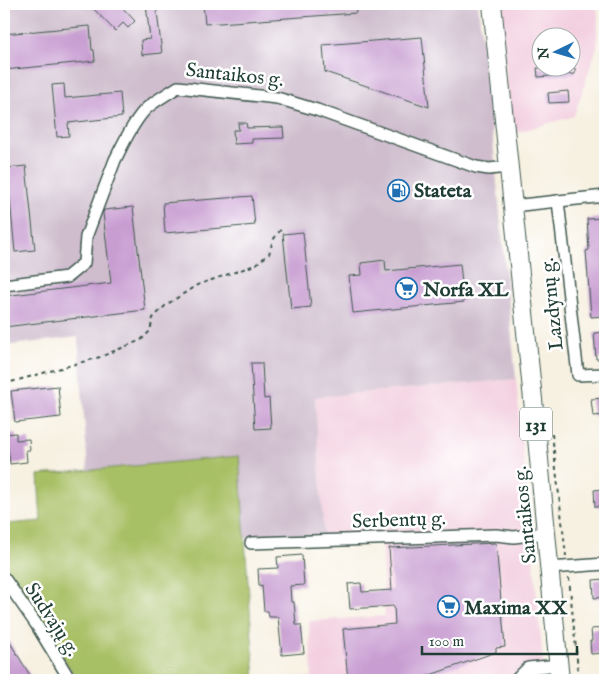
<svg xmlns="http://www.w3.org/2000/svg" width="609" height="684" viewBox="0 0 609 684" font-family="'IM FELL English',serif">
	<style>
		.built { fill: #f3cfdf; fill-rule: evenodd }
		.industrial { fill: #cfbdce }
		.green { fill: #a8c065; stroke: #647e4c }
		.building { fill: #c89dd1 }
		.lines { fill: none; stroke-linecap: round; stroke-linejoin: round }
		.street-casing { stroke: #3f584e; stroke-width: 14 }
		.primary-casing { stroke: #3f584e; stroke-width: 20 }
		.path { stroke: #3f584e; stroke-width: 2; stroke-dasharray: 4 4; stroke-linecap: butt }
		.street { stroke: #fff; stroke-width: 11 }
		.primary { stroke: #fff; stroke-width: 18 }
		.labels { text-anchor: middle; stroke-width: 5; stroke-linejoin: round; paint-order: stroke }
		.shield { fill: #fff; stroke: #627771; stroke-width: 1 }
		.shield-label { font-size: 19px; font-weight: bold; fill: #1f3d34 }
		.street-label { font-size: 20px; fill: #1f3d34; stroke: #fff }
		.poi-label { font-size: 20px; font-weight: bold; fill: #1f3d34; stroke: #fff; text-anchor: start }
	</style>
	<rect width="100%" height="100%" fill="#fff"/>
	<filter id="ink" filterUnits="userSpaceOnUse"><feTurbulence type="fractalNoise" baseFrequency=".02" numOctaves="2"/><feDisplacementMap in="SourceGraphic" scale="10" xChannelSelector="R" yChannelSelector="G"/><feConvolveMatrix kernelMatrix="1 2 1 2 8 2 1 2 1" color-interpolation-filters="sRGB"/></filter>
	<filter id="wash" filterUnits="userSpaceOnUse"><feTurbulence type="fractalNoise" baseFrequency=".0096" numOctaves="4" result="noise"/><feDisplacementMap in="SourceGraphic" scale="20" xChannelSelector="R" yChannelSelector="G"/><feGaussianBlur stdDeviation="1.12" result="paint"/><feColorMatrix in="noise" values="0 0 0 0 0 0 0 0 0 0 0 0 0 0 0 0 0 1.4 0 .05"/><feComposite in="paint" operator="in"/></filter>
	<g filter="url(#wash)">
		<rect width="100%" height="100%" fill="#f7f1e2"/>
		<g class="built">
			<path d="M499,4H597L598,18L597,47L574,116L512,134ZM542,38H572V68H542Z"/>
			<polygon points="516,379 545,680 250,680 312,677 309,621 385,616 381,535 324,537 315,397"/>
		</g>
		<polygon class="industrial" points="4,4 478,4 492,131 516,379 315,397 324,537 245,538 238,456 88,470 78,337 4,346"/>
		<polygon class="green" points="239,456 255,680 77,680 37,615 21,591 4,570 4,531 7,524 41,521 38,475"/>
		<g id="blocks">
			<g class="building">
				<polygon points="89,4 119,4 135,21 128,28 123,23 115,31"/>
				<polygon points="146,4 156,4 162,53 142,55 141,40 150,39"/>
				<polygon points="203,4 355,4 356,13 205,24"/>
				<polygon points="90,26 92,50 94,50 95,61 4,70 4,34"/>
				<polygon points="422,37 429,107 325,72 323,45"/>
				<polygon points="537,68 575,68 575,74 538,77"/>
				<polygon points="64,84 65,98 120,93 122,117 68,123 69,136 57,137 52,85"/>
				<polygon points="568,91 569,102 549,103 548,93"/>
				<polygon points="238,123 246,123 247,128 283,127 284,138 252,139 252,143 234,144 233,130 239,130"/>
				<polygon points="26,166 35,250 15,252 7,168"/>
				<polygon points="252,196 255,225 165,233 163,203"/>
				<polygon points="133,207 145,310 4,327 4,296 111,283 103,213 104,210"/>
				<polygon points="605,218 605,275 604,275 605,290 605,316 591,317 586,251 589,250 587,219"/>
				<polygon points="303,232 311,307 291,309 283,234"/>
				<polygon points="385,260 386,271 460,264 464,302 353,313 349,276 362,275 361,263"/>
				<polygon points="605,332 605,359 596,359 594,333"/>
				<polygon points="251,363 262,363 264,399 269,398 271,428 255,429"/>
				<polygon points="58,386 61,417 15,422 11,391"/>
				<polygon points="605,398 605,415 593,416 591,399"/>
				<polygon points="16,433 16,440 29,439 30,450 26,450 27,462 10,464 8,447 6,447 4,434"/>
				<polygon points="605,489 605,506 595,507 594,490"/>
				<polygon points="496,543 505,647 496,648 496,652 416,680 348,680 343,629 395,624 394,606 350,609 348,584 361,583 362,592 392,590 389,548"/>
				<polygon points="302,555 304,585 290,586 291,602 294,602 296,625 301,625 304,653 282,655 278,617 269,617 268,611 264,611 262,585 259,586 258,569 278,568 277,557"/>
				<polygon points="605,579 605,597 594,598 593,580"/>
				<polygon points="605,628 605,653 591,654 590,641 592,641 591,629"/>
				<polygon points="4,633 33,680 4,680"/>
			</g>
		</g>
	</g>
	<g filter="url(#ink)">
		<use href="#blocks" fill-opacity="0" stroke="#3f584e" stroke-width="1"/>
		<g class="lines">
			<defs>
				<g id="street">
					<polyline points="558,201 578,375 605,374"/>
					<polyline points="512,206 605,196"/>
					<path d="M4,285L67,277L84,263L86,237L115,160C123,144 131,126 143,112C149,104 169,93 178,87L277,98L317,110L476,167L489,169L508,167"/>
					<polyline points="251,543 496,535 514,537 546,533"/>
					<polyline points="550,568 605,564"/>
					<polyline points="4,578 36,624 70,680"/>
					<polyline points="516,680 528,668 559,665"/>
				</g>
				<polyline id="primary" points="492,4 537,438 560,680"/>
			</defs>
			<use href="#street" class="street-casing"/>
			<use href="#primary" class="primary-casing"/>
			<g class="path">
				<polyline points="4,384 100,357 141,340 150,331 153,318 166,305 197,285 255,265 269,254 273,240 282,228"/>
				<polyline points="552,434 566,556"/>
				<polyline points="569,578 579,680"/>
			</g>
			<use href="#street" class="street"/>
			<use href="#primary" class="primary"/>
		</g>
	</g>
	<defs>
		<symbol id="fuel-ring" viewBox="-11 -11 22 22"><circle r="9.5" fill="#fff" stroke="#1f6fb2" stroke-width="1.5"/><path d="M-5.5-6h7V0h2V4h1.3V-2.5L3-4.5l.8-.8L6-3V5H2.5V1h-1V6h-7ZM-4.2-4.7v3.2H.2V-4.7Z" fill="#1f6fb2"/></symbol>
		<symbol id="supermarket-ring" viewBox="-11 -11 22 22"><circle r="9.5" fill="#fff" stroke="#1f6fb2" stroke-width="1.5"/><path d="M-6-5.5h2.5l.6 2H6L4.5 2H-2.5L-4.4-4H-6ZM-1.5 3.2a1.3 1.3 0 1 0 .1 0ZM3 3.2a1.3 1.3 0 1 0 .1 0Z" fill="#1f6fb2"/></symbol>
	</defs>
	<g fill-rule="evenodd">
		<use href="#fuel-ring" x="386" y="178" width="25" height="25"/>
		<use href="#supermarket-ring" x="394" y="276" width="25" height="25"/>
		<use href="#supermarket-ring" x="436" y="594" width="25" height="25"/>
	</g>
	<g class="labels">
		<rect class="shield" x="520" y="407.5" width="32" height="33" rx="4"/>
		<g class="shield-label">
			<text x="536" y="431">131</text>
		</g>
		<g class="street-label">
			<text transform="translate(235 74) rotate(6)" y="7">Santaikos g.</text>
			<text transform="translate(551 304) rotate(-96)" y="7">Lazdynų g.</text>
			<text transform="translate(524 515) rotate(-96)" y="7">Santaikos g.</text>
			<text transform="translate(399 519) rotate(-2)" y="7">Serbentų g.</text>
			<text transform="translate(53 619) rotate(57)" y="7">Sudvajų g.</text>
		</g>
		<g class="poi-label">
			<text x="414" y="197">Stateta</text>
			<text x="423" y="296">Norfa XL</text>
			<text x="464" y="614">Maxima XX</text>
		</g>
	</g>
	<rect width="609" height="684" fill="none" stroke="#fff" stroke-width="20"/>
	<g transform="translate(556 52) rotate(265)"><circle r="24" fill="#ffffff" stroke="#a5b1ae"/>
	<path d="M0-4L9 19L0 12L-9 19Z" fill="#1f6fb2"/>
	<text y="-8" font-size="14" font-weight="bold" text-anchor="middle" fill="#1f3d34">N</text>
	</g>
	<path d="M422 646v8h155v-8" fill="none" stroke="#1f3d34" stroke-width="2.5"/>
	<text x="429" y="646" font-size="15" fill="#1f3d34" stroke="#ffffff" stroke-width="4" paint-order="stroke">100 m</text>
</svg>
